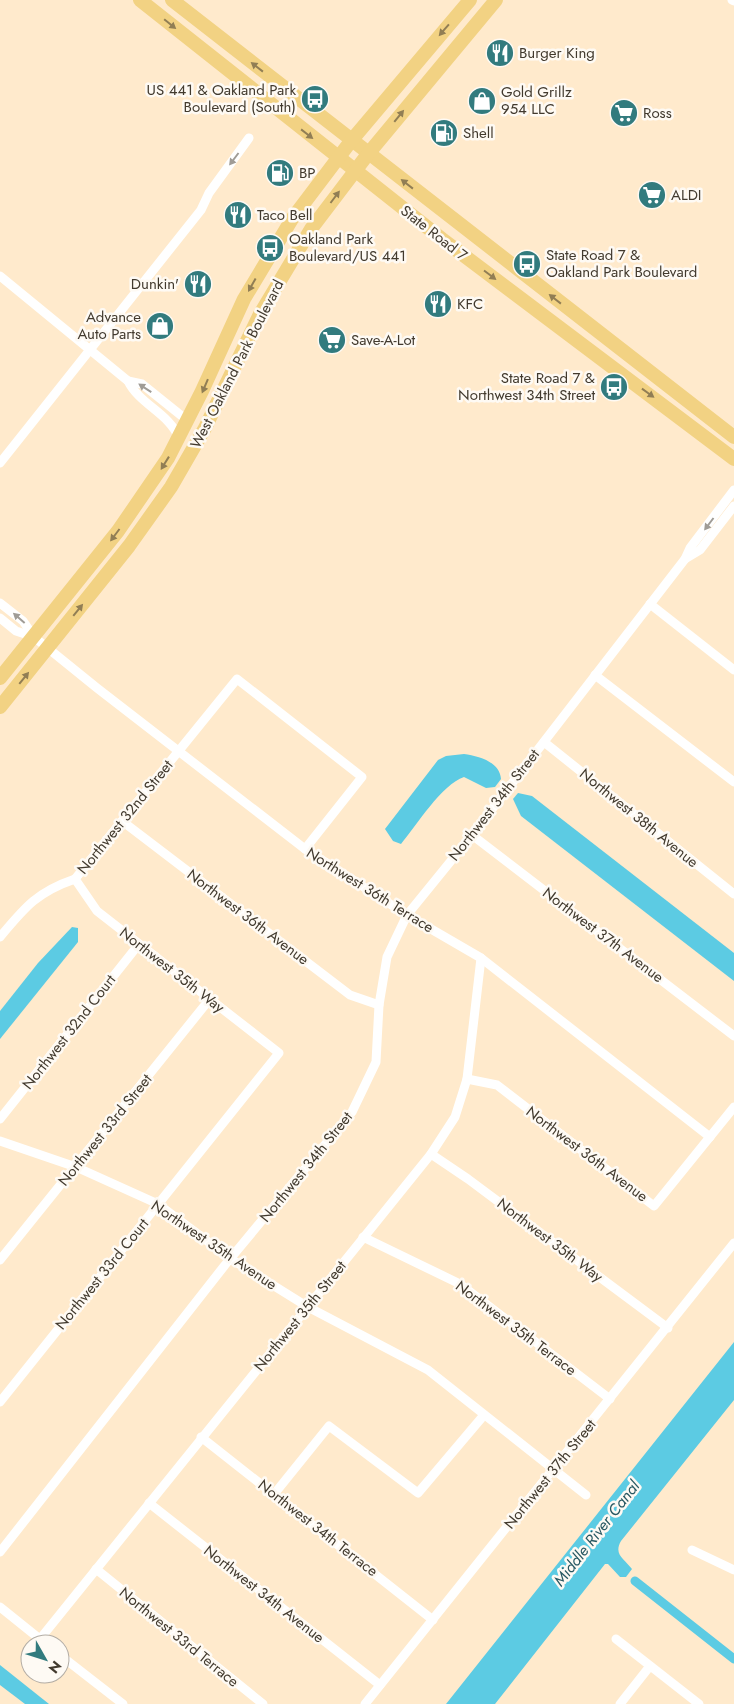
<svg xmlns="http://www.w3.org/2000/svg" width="734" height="1704" viewBox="0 0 734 1704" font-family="Jost,sans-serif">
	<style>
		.water { fill: #5ccbe3 }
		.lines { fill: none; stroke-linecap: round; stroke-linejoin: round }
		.canal { stroke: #5ccbe3; stroke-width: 9 }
		.minor { stroke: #fff; stroke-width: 9 }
		.primary { stroke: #f2d283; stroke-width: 14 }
		.oneway { fill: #917e54 }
		.oneway2 { fill: #a09c96 }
		.labels { text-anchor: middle; stroke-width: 5; stroke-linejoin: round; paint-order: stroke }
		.poi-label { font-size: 15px; fill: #423a2e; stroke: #fefaf4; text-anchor: start }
		.street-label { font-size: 15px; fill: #423a2e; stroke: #fefaf4 }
		.water-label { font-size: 16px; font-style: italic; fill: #295963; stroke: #fefaf4 }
	</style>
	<rect width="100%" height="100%" fill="#ffeacc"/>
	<g class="water">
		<path d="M464,754C479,756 500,762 501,779L495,787L486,788L464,777C442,784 416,826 401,844L393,841L385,829L438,760L446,756Z"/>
		<polygon points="518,793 532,796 734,953 734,981 521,816 513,799"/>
		<polygon points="72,927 78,928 78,942 0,1039 0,1011 38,963"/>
		<path d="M734,1342V1400L621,1541C613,1555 625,1559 632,1569L626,1577H620L608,1564H605L495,1704H446Z"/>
		<polygon points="0,1665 49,1704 25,1704 0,1685"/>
	</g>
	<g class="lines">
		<polyline class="canal" points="635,1581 734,1659"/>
		<g class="minor">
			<polyline points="732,0 734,1"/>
			<path d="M0,276L128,381C140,405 169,413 179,438"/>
			<polyline points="128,381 142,384 188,421"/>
			<polyline points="0,463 201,210 209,193 249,138"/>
			<polyline points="685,559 700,550 734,506"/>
			<polyline points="0,603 23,621 34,637 97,688 305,849 407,915 481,958 710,1137"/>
			<polyline points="650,604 734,670"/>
			<polyline points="0,618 16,631 34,637"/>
			<polyline points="595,675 734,782"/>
			<polyline points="544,742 734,894"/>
			<polyline points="122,821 350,995 379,1005"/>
			<polyline points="472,835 734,1036"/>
			<path d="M0,937C25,907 37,892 75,879L237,679L362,777L305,849"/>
			<polyline points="467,1079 497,1085 654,1206 734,1107"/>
			<polyline points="0,1119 139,944"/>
			<polyline points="0,1141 76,1167 158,1204 231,1259 308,1307 428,1370 586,1495"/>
			<polyline points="431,1154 468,1179 668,1328"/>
			<polyline points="363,1237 460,1284 610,1399"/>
			<polyline points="0,1260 209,1000"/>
			<polyline points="0,1402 279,1053 97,911 75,879"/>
			<polyline points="201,1437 433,1620"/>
			<polyline points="275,1493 329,1426 418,1493 484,1415"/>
			<polyline points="149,1503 380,1685"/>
			<polyline points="692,1550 734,1570"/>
			<polyline points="0,1552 225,1265 352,1112 376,1062 379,1005 387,957 407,915 472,835 685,559 690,548 734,490"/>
			<polyline points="96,1569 263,1704"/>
			<polyline points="0,1607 46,1644"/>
			<polyline points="40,1639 431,1154 455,1117 467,1079 481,958"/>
			<polyline points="616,1639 699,1704"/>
			<polyline points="60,1655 123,1704"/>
			<polyline points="365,1704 734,1243"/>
			<polyline points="620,1704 650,1666"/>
		</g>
		<g class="primary">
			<polyline points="140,0 442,239 734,459"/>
			<polyline points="172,0 734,437"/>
			<polyline points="0,678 118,531 168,458 202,391 244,299 292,219 351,141 470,0"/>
			<polyline points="0,707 129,546 171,487 205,428 260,314 311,229 368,154 496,0"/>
		</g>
	</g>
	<defs><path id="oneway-solid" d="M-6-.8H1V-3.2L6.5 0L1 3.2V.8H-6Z" transform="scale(1.25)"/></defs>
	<g class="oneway">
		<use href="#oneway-solid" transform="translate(170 24) rotate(39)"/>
		<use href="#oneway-solid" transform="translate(444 30) rotate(131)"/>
		<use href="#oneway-solid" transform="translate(257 67) rotate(-142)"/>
		<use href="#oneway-solid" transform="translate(399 116) rotate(-51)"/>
		<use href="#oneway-solid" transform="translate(307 134) rotate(38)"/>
		<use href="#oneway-solid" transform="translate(407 184) rotate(-142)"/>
		<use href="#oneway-solid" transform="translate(335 197) rotate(-53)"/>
		<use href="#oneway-solid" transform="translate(490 275) rotate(37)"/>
		<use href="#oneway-solid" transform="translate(252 285) rotate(119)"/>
		<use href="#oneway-solid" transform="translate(555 299) rotate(-142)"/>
		<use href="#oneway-solid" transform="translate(205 386) rotate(113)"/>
		<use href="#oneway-solid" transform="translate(648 393) rotate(36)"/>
		<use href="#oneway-solid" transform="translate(165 463) rotate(122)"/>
		<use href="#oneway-solid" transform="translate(115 535) rotate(127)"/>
		<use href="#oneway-solid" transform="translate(78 610) rotate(-51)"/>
		<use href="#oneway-solid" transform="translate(24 678) rotate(-51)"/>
	</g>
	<g class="oneway2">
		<use href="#oneway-solid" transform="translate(234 159) rotate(127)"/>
		<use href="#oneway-solid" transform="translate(145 388) rotate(-147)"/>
		<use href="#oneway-solid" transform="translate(709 524) rotate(127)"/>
		<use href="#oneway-solid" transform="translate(19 618) rotate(-139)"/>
	</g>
	<defs>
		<symbol id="restaurant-disc" viewBox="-11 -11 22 22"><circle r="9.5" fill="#327b7e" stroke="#fefaf4"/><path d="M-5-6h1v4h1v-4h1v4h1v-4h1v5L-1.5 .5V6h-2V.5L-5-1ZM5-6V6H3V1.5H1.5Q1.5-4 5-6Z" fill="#fff"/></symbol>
		<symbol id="bus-disc" viewBox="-11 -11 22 22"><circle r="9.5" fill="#327b7e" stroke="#fefaf4"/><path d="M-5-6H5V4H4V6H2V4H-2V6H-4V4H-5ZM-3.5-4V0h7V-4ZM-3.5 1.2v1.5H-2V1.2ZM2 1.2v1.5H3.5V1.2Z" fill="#fff"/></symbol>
		<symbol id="shop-disc" viewBox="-11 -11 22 22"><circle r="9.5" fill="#327b7e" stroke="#fefaf4"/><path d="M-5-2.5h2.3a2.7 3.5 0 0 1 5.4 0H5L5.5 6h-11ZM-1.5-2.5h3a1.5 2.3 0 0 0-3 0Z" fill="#fff"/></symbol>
		<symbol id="supermarket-disc" viewBox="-11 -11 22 22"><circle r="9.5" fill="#327b7e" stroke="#fefaf4"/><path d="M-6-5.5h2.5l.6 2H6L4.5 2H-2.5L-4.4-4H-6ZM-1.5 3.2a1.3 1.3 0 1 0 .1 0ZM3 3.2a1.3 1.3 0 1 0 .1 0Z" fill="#fff"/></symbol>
		<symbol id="fuel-disc" viewBox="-11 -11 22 22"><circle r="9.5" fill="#327b7e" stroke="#fefaf4"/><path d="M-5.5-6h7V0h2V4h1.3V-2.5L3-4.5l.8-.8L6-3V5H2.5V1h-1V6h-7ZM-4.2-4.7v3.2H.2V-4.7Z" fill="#fff"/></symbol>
	</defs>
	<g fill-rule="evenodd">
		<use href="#restaurant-disc" x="484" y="37" width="32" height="32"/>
		<use href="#bus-disc" x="299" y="83" width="32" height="32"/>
		<use href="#shop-disc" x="466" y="85" width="32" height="32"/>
		<use href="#supermarket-disc" x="608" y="97" width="32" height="32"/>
		<use href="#fuel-disc" x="428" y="117" width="32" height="32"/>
		<use href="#fuel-disc" x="264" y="157" width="32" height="32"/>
		<use href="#supermarket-disc" x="636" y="179" width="32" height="32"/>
		<use href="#restaurant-disc" x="222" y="199" width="32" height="32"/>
		<use href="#bus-disc" x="254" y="232" width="32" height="32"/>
		<use href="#bus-disc" x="511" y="248" width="32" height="32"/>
		<use href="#restaurant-disc" x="182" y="268" width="32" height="32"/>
		<use href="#restaurant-disc" x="422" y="288" width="32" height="32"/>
		<use href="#shop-disc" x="144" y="310" width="32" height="32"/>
		<use href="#supermarket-disc" x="316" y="324" width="32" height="32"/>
		<use href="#bus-disc" x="598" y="371" width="32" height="32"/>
	</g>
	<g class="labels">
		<g class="poi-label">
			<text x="519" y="58">Burger King</text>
			<text x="296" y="95" text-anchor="end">US 441 &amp; Oakland Park<tspan x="296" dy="17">Boulevard (South)</tspan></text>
			<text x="501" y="97">Gold Grillz<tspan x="501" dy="17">954 LLC</tspan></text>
			<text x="643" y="118">Ross</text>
			<text x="463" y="138">Shell</text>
			<text x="299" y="178">BP</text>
			<text x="671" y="200">ALDI</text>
			<text x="257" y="220">Taco Bell</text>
			<text x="289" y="244">Oakland Park<tspan x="289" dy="17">Boulevard/US 441</tspan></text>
			<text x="546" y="260">State Road 7 &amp;<tspan x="546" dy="17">Oakland Park Boulevard</tspan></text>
			<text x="179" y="289" text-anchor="end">Dunkin'</text>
			<text x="457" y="309">KFC</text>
			<text x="141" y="322" text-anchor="end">Advance<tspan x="141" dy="17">Auto Parts</tspan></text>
			<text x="351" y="345">Save-A-Lot</text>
			<text x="595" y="383" text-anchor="end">State Road 7 &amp;<tspan x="595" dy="17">Northwest 34th Street</tspan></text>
		</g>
		<g class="street-label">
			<text transform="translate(434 233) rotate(38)" y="5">State Road 7</text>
			<text transform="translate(237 364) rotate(-63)" y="5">West Oakland Park Boulevard</text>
			<text transform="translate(494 805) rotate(-52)" y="5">Northwest 34th Street</text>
			<text transform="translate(125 817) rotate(-51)" y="5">Northwest 32nd Street</text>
			<text transform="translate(639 818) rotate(39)" y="5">Northwest 38th Avenue</text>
			<text transform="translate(370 890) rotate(32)" y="5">Northwest 36th Terrace</text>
			<text transform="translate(248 917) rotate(37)" y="5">Northwest 36th Avenue</text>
			<text transform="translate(603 935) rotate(37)" y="5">Northwest 37th Avenue</text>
			<text transform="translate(172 970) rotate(38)" y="5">Northwest 35th Way</text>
			<text transform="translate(69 1032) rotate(-52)" y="5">Northwest 32nd Court</text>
			<text transform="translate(105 1130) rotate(-51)" y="5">Northwest 33rd Street</text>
			<text transform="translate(587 1154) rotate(37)" y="5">Northwest 36th Avenue</text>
			<text transform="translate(306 1167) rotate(-51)" y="5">Northwest 34th Street</text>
			<text transform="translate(550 1240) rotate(37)" y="5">Northwest 35th Way</text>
			<text transform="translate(214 1245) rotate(34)" y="5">Northwest 35th Avenue</text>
			<text transform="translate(102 1274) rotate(-51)" y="5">Northwest 33rd Court</text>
			<text transform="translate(300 1316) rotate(-51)" y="5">Northwest 35th Street</text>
			<text transform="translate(516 1328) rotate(37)" y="5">Northwest 35th Terrace</text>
			<text transform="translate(550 1474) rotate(-51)" y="5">Northwest 37th Street</text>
			<text transform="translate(318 1528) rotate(38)" y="5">Northwest 34th Terrace</text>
			<text transform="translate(264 1594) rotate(38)" y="5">Northwest 34th Avenue</text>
			<text transform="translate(179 1637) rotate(39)" y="5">Northwest 33rd Terrace</text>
		</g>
		<g class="water-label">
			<text transform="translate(596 1533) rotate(-52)" y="6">Middle River Canal</text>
		</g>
	</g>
	<g transform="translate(45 1659) rotate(129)"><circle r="24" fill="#fefaf4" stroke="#b3ada5"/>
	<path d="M0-4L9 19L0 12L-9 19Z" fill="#327b7e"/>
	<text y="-8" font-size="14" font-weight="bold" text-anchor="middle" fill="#423a2e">N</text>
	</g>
</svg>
